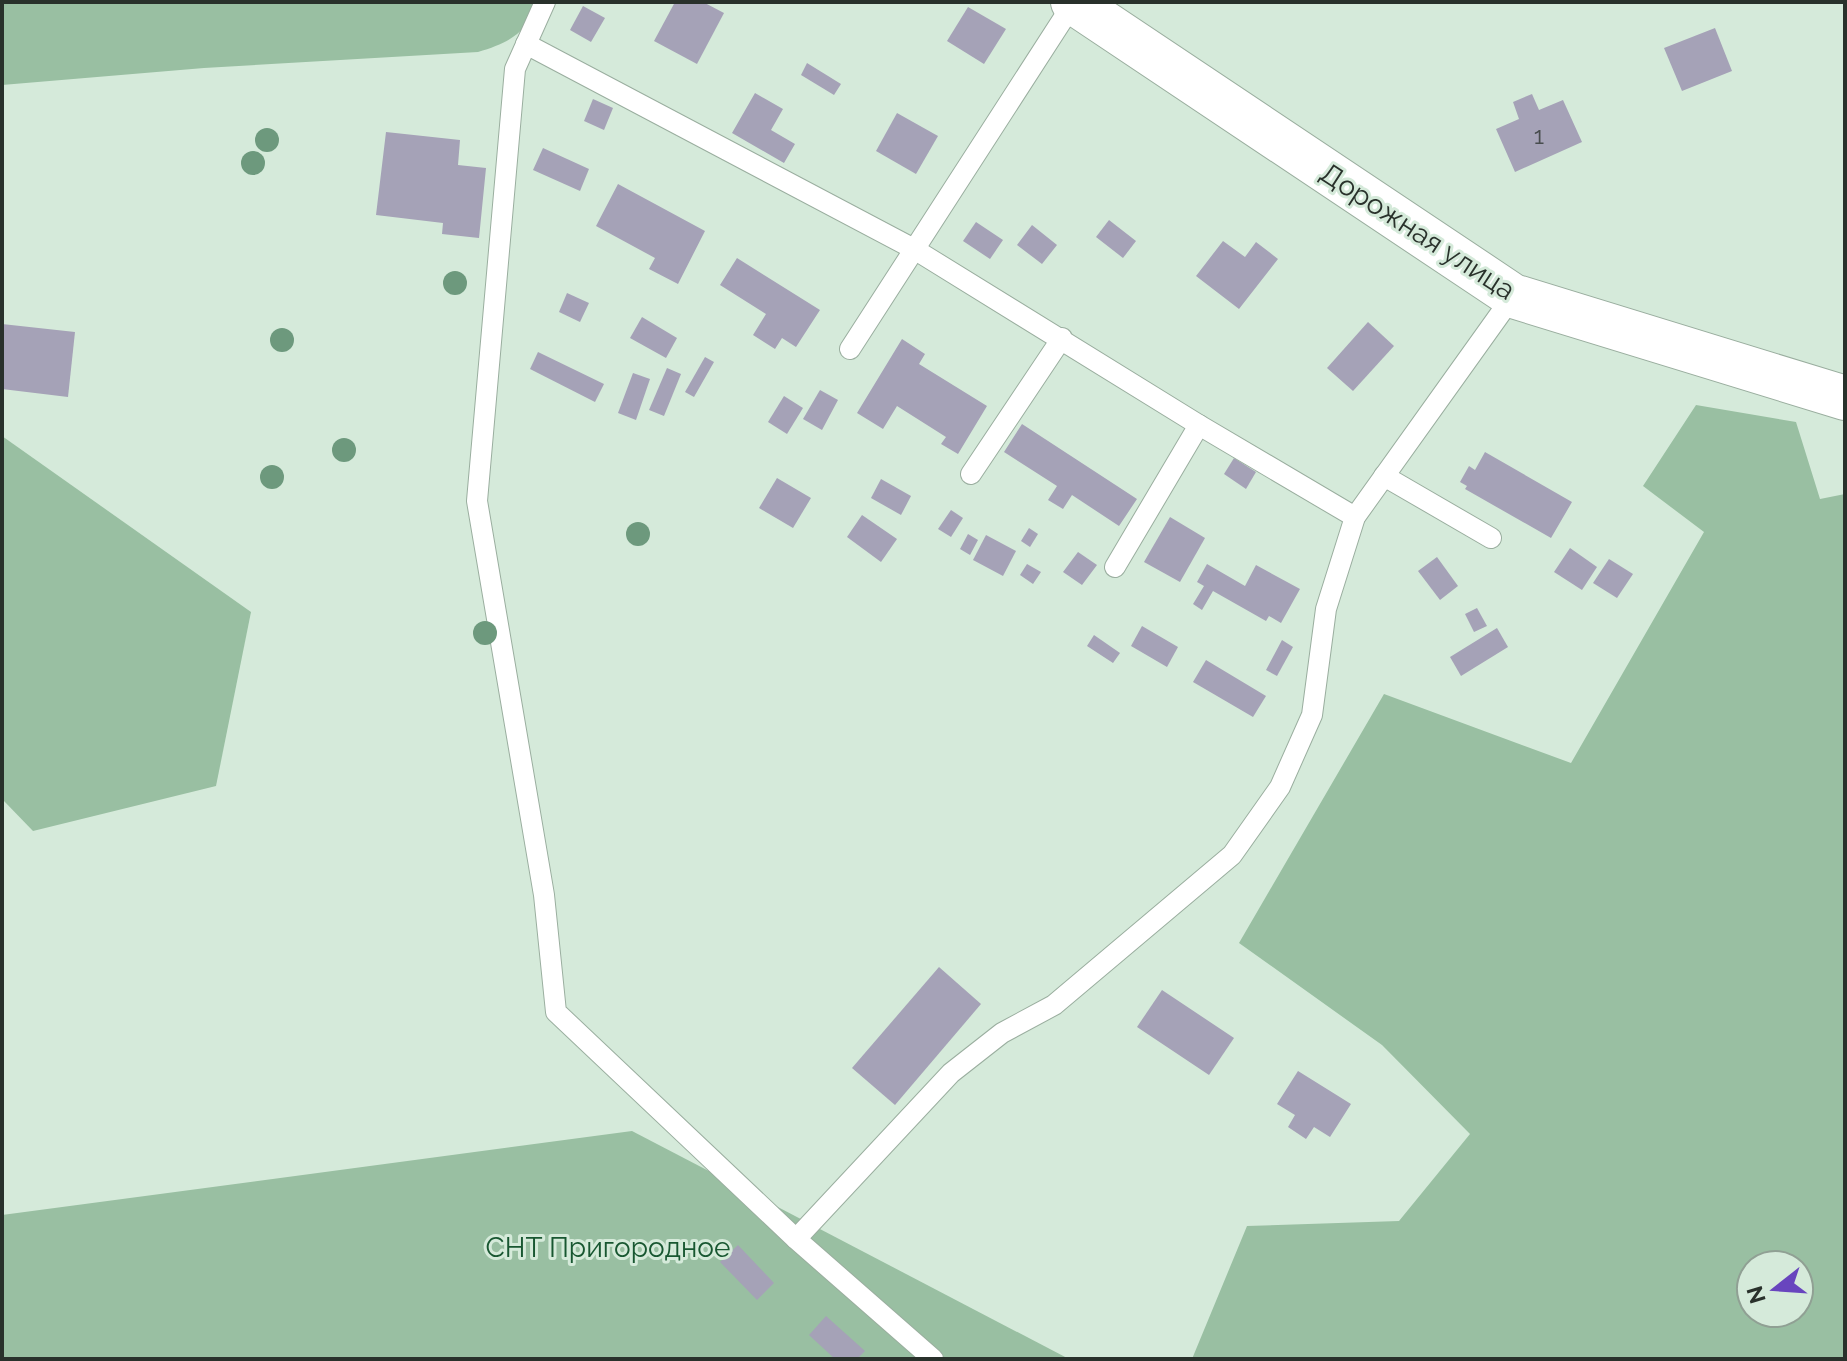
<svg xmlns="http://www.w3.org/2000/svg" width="1847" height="1361" viewBox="0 0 1847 1361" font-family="Raleway,sans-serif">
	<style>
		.green { fill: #99bfa2; fill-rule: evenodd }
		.building { fill: #a5a2b7 }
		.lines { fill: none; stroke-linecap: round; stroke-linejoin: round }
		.service-casing { stroke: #9aae9f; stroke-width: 22 }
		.tertiary-casing { stroke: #9aae9f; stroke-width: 46 }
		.service { stroke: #fff; stroke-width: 20 }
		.tertiary { stroke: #fff; stroke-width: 44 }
		.tree { fill: #6d997d }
		.labels { text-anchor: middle; stroke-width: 6; stroke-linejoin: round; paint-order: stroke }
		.number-label { font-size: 24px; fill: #484d4e }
		.street-label { font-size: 28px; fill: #29312b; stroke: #d5eada }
		.park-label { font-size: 28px; fill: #185731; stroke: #d5eada }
	</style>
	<rect width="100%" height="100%" fill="#d5eada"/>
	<g class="green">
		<path d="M2,2H538C527,33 509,43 478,52L204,68L2,85Z"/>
		<path d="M1696,405L1796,422L1820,499L1845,494V1359H1192L1247,1226L1399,1221L1470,1134L1382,1045L1239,943L1384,694L1571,763L1704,532L1643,486ZM1799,1265V1313H1751V1265Z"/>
		<polygon points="2,436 251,612 216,786 33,831 2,799"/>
		<polygon points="632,1131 1069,1359 2,1359 2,1215"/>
	</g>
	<g class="building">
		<polygon points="675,2 703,2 724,13 697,64 654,41"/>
		<polygon points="583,6 605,18 591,42 570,30"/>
		<polygon points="968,7 1006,29 984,64 947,41"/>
		<polygon points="1715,28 1732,71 1682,91 1664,48"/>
		<polygon points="807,63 841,84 834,95 801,75"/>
		<polygon points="755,93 783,109 771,130 795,144 784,163 732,133"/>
		<polygon points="1532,94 1539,110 1563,100 1582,142 1515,172 1496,129 1519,119 1513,102"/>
		<polygon points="593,99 613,108 604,130 584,121"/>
		<polygon points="897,113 938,136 916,174 876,151"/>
		<polygon points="386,132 460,140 458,165 486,168 479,238 442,234 443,223 376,215"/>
		<polygon points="543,148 589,169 580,191 533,170"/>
		<polygon points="618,184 705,231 678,284 649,269 655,258 596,226"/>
		<polygon points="1109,220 1136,241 1123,258 1096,237"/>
		<polygon points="976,222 1003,240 990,259 963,241"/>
		<polygon points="1032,225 1057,245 1042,264 1017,245"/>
		<polygon points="1223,241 1245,257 1256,242 1278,259 1239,309 1196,276"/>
		<polygon points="737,258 820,310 796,347 782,338 775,349 753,335 766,314 720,285"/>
		<polygon points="567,293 589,303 580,322 559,312"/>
		<polygon points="642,317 677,338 666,358 630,338"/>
		<polygon points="1368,322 1394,346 1353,391 1327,368"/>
		<polygon points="2,324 75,332 68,397 2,389"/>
		<polygon points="902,339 925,354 919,364 987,406 958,454 941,444 946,437 897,406 883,429 857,413"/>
		<polygon points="538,352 604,384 595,402 530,369"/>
		<polygon points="705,357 714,362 694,397 685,392"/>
		<polygon points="667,368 681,374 664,416 649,410"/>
		<polygon points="633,373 650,379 636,420 618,413"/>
		<polygon points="820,390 838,400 822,430 803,419"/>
		<polygon points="784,396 803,408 787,434 768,422"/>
		<polygon points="1022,424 1137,499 1119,526 1072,495 1063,509 1048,500 1057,486 1004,452"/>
		<polygon points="1485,452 1572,502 1551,538 1465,489 1467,486 1460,482 1469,466 1475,470"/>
		<polygon points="1234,458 1256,472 1246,489 1224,474"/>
		<polygon points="777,478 811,498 793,528 759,508"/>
		<polygon points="881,479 911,496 901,515 871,498"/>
		<polygon points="951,510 963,518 951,537 938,529"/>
		<polygon points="862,515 897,539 881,562 847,537"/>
		<polygon points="1170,517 1205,538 1180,582 1144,562"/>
		<polygon points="1029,528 1038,534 1030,547 1021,541"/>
		<polygon points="968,534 978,540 970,555 960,549"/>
		<polygon points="986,535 1016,551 1003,576 973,560"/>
		<polygon points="1570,548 1597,567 1582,590 1554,572"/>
		<polygon points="1078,552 1097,565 1082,585 1063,572"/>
		<polygon points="1437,557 1458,586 1440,600 1418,571"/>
		<polygon points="1609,559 1633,574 1617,598 1593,583"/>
		<polygon points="1027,564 1041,572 1033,584 1020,575"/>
		<polygon points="1207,564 1245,586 1256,565 1300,589 1281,623 1269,616 1266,621 1213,591 1202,610 1193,604 1204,586 1197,582"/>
		<polygon points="1477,608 1487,626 1474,632 1465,614"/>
		<polygon points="1142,626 1178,647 1167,667 1131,646"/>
		<polygon points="1497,628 1508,647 1461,676 1450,657"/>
		<polygon points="1094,635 1120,653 1113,663 1087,646"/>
		<polygon points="1282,640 1293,647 1277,676 1266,670"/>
		<polygon points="1206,660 1266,696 1253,717 1193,682"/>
		<polygon points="939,967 981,1004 895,1105 852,1068"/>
		<polygon points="1162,990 1234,1038 1209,1075 1137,1027"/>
		<polygon points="1298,1071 1351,1104 1330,1137 1314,1127 1306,1139 1288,1127 1295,1115 1277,1104"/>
		<polygon points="738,1245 774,1283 757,1300 720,1262"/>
		<polygon points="826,1316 865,1351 857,1359 835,1359 809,1335"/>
	</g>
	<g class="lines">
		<defs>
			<g id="service">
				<polyline points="545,2 515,69 477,501 544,895 556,1012 796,1239 933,1359"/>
				<polyline points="526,44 914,249 1199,425 1355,517"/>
				<polyline points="850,349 1074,2"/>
				<polyline points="971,474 1062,338"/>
				<polyline points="1384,476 1491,538"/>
				<polyline points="1115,567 1199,425"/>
				<polyline points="796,1239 951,1073 1002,1033 1054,1005 1232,855 1280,787 1312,715 1326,609 1355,517 1513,296"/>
			</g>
			<polyline id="tertiary" points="1073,2 1513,296 1845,398"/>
		</defs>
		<use href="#service" class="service-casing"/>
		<use href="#tertiary" class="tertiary-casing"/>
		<use href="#service" class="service"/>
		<use href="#tertiary" class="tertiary"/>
	</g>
	<g class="tree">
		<circle cx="267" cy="140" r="12"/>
		<circle cx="253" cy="163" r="12"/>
		<circle cx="455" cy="283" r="12"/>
		<circle cx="282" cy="340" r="12"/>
		<circle cx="344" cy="450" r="12"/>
		<circle cx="272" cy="477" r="12"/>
		<circle cx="638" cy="534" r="12"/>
		<circle cx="485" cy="633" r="12"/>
	</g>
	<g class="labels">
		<g class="number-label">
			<text x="1539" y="144">1</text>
		</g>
		<g class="street-label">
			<text transform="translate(1418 231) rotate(33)" y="10">Дорожная улица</text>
		</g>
		<g class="park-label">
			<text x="608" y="1257">СНТ Пригородное</text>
		</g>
	</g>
	<rect width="1847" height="1361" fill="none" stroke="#29312b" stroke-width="8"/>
	<g transform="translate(1775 1289) rotate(253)"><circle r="38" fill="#d5eada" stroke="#90a094" stroke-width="2"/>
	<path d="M0-6L14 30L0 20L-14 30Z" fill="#6845be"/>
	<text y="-12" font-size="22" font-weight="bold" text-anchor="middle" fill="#29312b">N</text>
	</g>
</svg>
